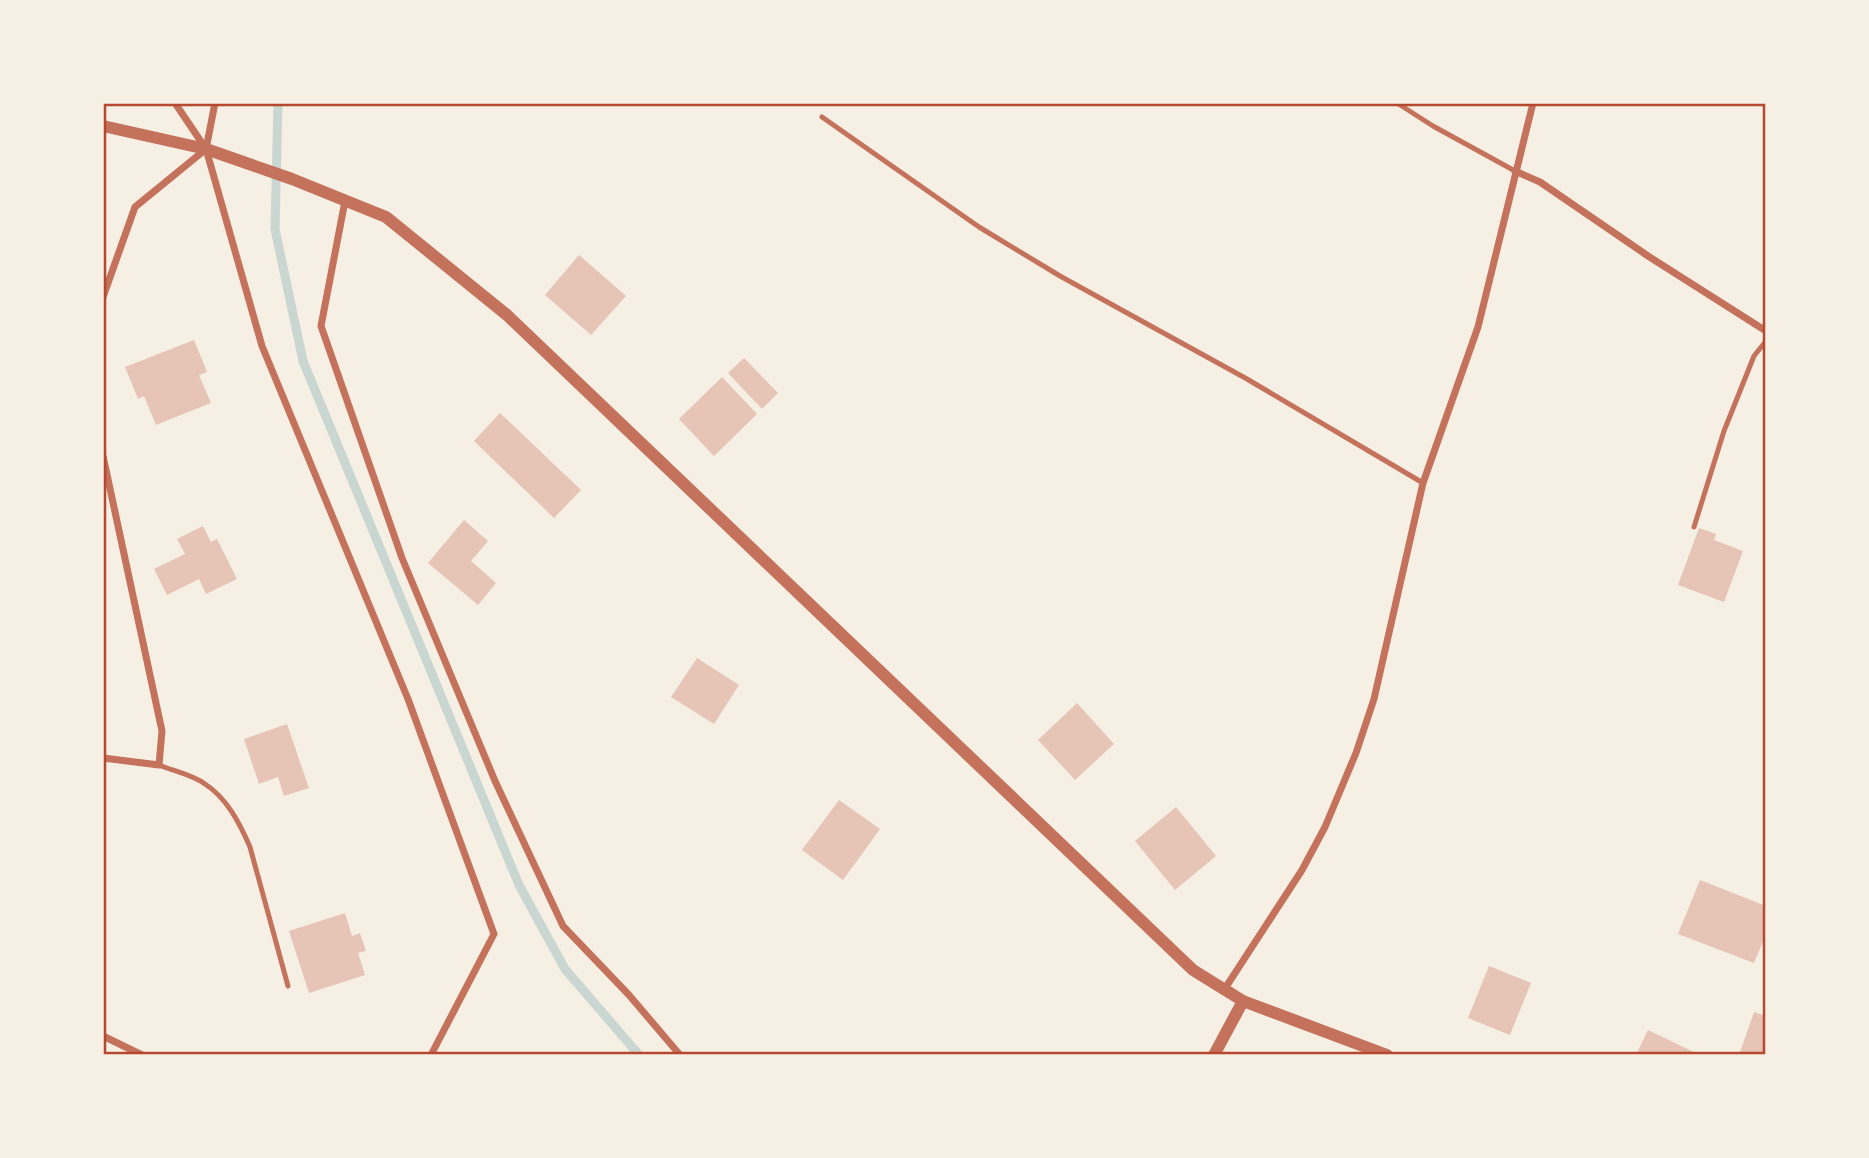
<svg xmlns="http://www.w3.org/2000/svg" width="1869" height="1158" viewBox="0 0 1869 1158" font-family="'DejaVu Sans',sans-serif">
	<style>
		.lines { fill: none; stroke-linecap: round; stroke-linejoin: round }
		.stream { stroke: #c9d6d2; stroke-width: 9 }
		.building { fill: #e6c5b7 }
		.service { stroke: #c5725c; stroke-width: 5 }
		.minor { stroke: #c5725c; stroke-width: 7 }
		.tertiary { stroke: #c5725c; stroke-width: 12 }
		.neatline { fill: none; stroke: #b5482f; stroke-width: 2.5 }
	</style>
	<rect width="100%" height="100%" fill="#f6efe4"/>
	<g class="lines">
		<polyline class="stream" points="278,103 275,229 303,361 519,885 565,969 639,1055"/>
	</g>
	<g class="building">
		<polygon points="579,255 626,296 591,335 545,295"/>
		<polygon points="194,340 207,372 199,375 211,403 156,425 144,396 138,399 125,367"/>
		<polygon points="744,358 778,393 762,409 728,373"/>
		<polygon points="722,377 757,414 714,456 679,419"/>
		<polygon points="500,413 581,490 554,518 474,441"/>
		<polygon points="464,520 488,541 471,561 496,583 478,605 428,563"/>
		<polygon points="203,526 211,542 217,539 237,579 206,594 199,579 167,595 154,569 185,554 177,539"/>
		<polygon points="1699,528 1716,534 1714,540 1743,551 1724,602 1678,585"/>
		<polygon points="697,658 739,685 714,724 671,697"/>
		<polygon points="1077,703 1114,744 1075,780 1038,740"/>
		<polygon points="287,724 309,788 284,796 278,777 259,784 244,739"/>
		<polygon points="839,800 880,829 843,880 802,850"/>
		<polygon points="1176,807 1216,856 1175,890 1135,841"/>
		<polygon points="1700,880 1766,906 1766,934 1754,963 1678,934"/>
		<polygon points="345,913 352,936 360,933 366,951 358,953 365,975 309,993 289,931"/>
		<polygon points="1489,966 1531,983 1510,1035 1468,1018"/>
		<polygon points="1754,1012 1766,1016 1766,1055 1739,1055"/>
		<polygon points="1648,1030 1700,1055 1636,1055"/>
	</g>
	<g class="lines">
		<g class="service">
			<polyline points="1397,103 1433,126 1515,171"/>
			<polyline points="822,117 979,227 1060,276 1247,379 1423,483"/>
			<polyline points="1694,527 1724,431 1754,356 1766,341"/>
			<path d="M159,765C173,771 193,775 205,784C227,798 240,824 250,847L288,986"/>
		</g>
		<g class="minor">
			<polyline points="215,103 206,149 262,346 408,699 494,934 431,1055"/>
			<polyline points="1515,171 1540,182 1648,256 1766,331"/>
			<polyline points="345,201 321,326 402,558 495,781 563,926 629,995 680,1055"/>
			<polyline points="103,297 135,207 206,149 175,103"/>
			<polyline points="103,456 162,731 159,765 103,758"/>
			<polyline points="1224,990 1302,870 1325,827 1356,753 1374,699 1423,483 1478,327 1533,103"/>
			<polyline points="103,1036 142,1055"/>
		</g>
		<g class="tertiary">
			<polyline points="103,126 206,149 292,179 386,217 507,315 1193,970 1243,1001 1387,1055"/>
			<polyline points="1214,1055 1243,1001"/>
		</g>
	</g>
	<rect width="1869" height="1158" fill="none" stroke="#f6efe4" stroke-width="210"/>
	<rect x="105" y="105" width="1659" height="948" class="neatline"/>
</svg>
